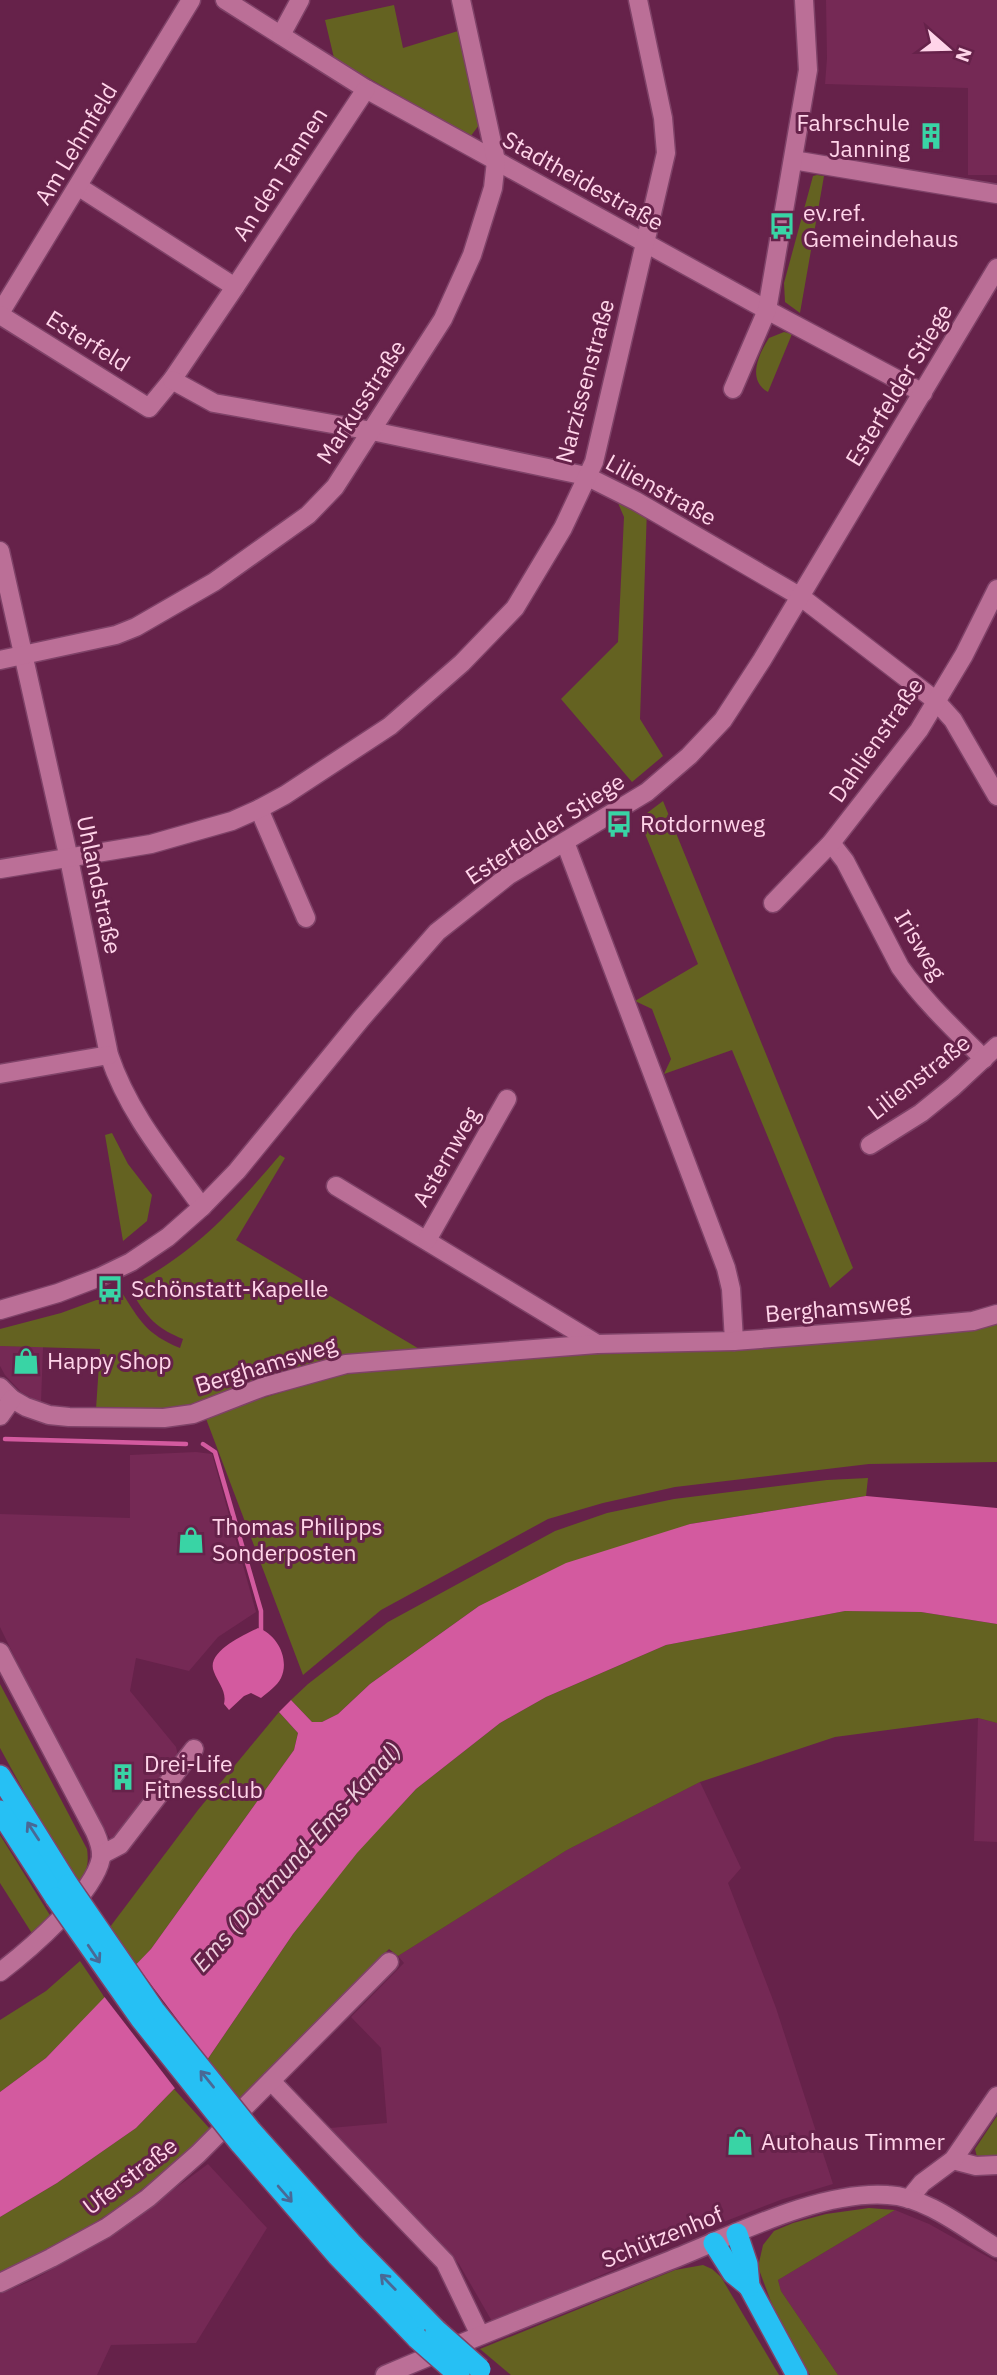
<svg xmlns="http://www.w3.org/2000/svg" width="997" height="2375" viewBox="0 0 997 2375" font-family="'IBM Plex Sans',sans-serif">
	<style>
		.built { fill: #752955 }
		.green { fill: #646221 }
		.water { fill: #d35a9f }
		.pier { fill: #66224a }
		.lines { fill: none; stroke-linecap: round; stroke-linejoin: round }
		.stream { stroke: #d35a9f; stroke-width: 4.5 }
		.minor-casing { stroke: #7f4268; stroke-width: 21 }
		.highway-casing { stroke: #7f4268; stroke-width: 24 }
		.minor { stroke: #bb6f97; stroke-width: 18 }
		.highway { stroke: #26c0f4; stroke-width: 21 }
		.highway-bridge-casing { stroke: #7f4268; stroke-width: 24; stroke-linecap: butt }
		.highway-bridge { stroke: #26c0f4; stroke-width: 21 }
		.oneway { stroke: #496996 }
		.labels { text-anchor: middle; stroke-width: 6; stroke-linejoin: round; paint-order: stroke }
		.poi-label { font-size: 23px; fill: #ffd4e9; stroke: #66224a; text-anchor: start }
		.street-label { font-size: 23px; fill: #ffd4e9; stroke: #66224a }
		.water-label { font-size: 24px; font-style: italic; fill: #efd0df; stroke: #66224a }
	</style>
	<rect width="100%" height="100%" fill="#66224a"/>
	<g class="built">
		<polygon points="826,0 997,0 997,175 968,175 968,88 825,84 827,58"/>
		<polygon points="0,1346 43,1347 41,1403 21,1392 5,1375 0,1366"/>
		<polygon points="196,1452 212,1454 256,1612 218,1637 189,1671 136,1658 130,1691 176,1747 178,1756 112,1842 40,1709 0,1627 0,1514 130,1518 130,1455"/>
		<polygon points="978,1718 997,1723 997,1842 974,1841"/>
		<polygon points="700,1782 741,1868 728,1883 776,2008 833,2184 783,2199 708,2228 493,2323 459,2264 330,2128 387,2123 381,2048 351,2017 404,1963 398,1956 567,1850"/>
		<polygon points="208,2164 267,2228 196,2343 111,2345 97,2375 0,2375 0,2294 33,2280 111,2236"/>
		<polygon points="895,2210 929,2224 997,2262 997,2375 838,2375 781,2291 778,2280"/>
	</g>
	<g class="green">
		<polygon points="394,5 403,48 458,31 479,125 470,137 334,58 325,20"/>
		<polygon points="817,175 824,176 800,313 785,302 784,283 813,176"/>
		<path d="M784,332L792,334L768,392C747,380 758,355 769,338Z"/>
		<polygon points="612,489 647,508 640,719 663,756 632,782 561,699 618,642 624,517"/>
		<polygon points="663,801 853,1268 830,1288 732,1050 664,1074 671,1059 652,1009 635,1001 698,964 639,819"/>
		<polygon points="112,1133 128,1164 152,1195 147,1221 123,1241 105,1135"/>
		<path d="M280,1155L285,1158L236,1240L421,1350L342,1356L258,1379L193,1404L172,1409H96L100,1349L0,1346V1329L61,1313L121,1291C140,1321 146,1334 180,1348L183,1339C159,1329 150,1321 136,1299L139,1297L133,1285C198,1250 233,1210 280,1155Z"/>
		<polygon points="997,1323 997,1462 869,1464 675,1487 603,1503 548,1519 381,1610 303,1675 205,1416 347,1372 596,1353 812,1342"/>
		<polygon points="868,1478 866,1496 690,1524 479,1606 370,1684 338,1714 322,1722 312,1722 291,1700 308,1684 388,1622 555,1531 607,1513 674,1499 827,1480"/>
		<polygon points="845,1611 921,1612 997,1624 997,1723 978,1718 835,1737 700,1782 567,1850 398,1956 389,1949 239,2101 207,2060 293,1934 356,1853 416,1789 500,1723 546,1697 666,1645"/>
		<path d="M0,1684L87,1849C89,1864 87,1871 79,1884L49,1837L0,1748Z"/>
		<polygon points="279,1712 298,1733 294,1750 151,1949 136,1965 110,1927 198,1810"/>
		<polygon points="0,1835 51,1917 33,1935 0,1883"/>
		<polygon points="80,1961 105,1998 46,2058 0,2092 0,2020 46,1991"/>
		<path d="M174,2089L210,2129C149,2190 80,2239 0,2273V2217L57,2183L136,2128Z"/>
		<polygon points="997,2116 997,2158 977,2157 975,2149"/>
		<polygon points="869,2208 895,2210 778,2280 781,2291 838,2375 810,2375 773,2307 758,2267 763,2245 774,2231 793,2223 826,2214"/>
		<polygon points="703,2265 712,2269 721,2277 779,2375 511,2375 480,2349 675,2270"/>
	</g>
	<g class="water">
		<polygon points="866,1496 997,1508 997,1624 921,1612 845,1611 666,1645 546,1697 500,1723 416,1789 357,1853 293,1934 207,2060 174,2089 136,2128 57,2183 0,2217 0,2092 46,2058 151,1949 294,1750 298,1733 279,1712 291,1700 312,1722 322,1722 338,1714 370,1684 479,1606 566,1563 690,1524"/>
		<path d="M258,1628C277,1634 290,1659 281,1678C277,1686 268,1692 261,1698L251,1693L244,1696L229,1710L224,1704C227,1691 218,1683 214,1672C205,1652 244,1635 258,1628Z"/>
	</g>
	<polygon class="pier" points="134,1962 210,2063 177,2091 103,1995"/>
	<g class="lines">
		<g class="stream">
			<polyline points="5,1439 186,1444"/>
			<polyline points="203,1444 215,1452 261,1611 261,1633"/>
		</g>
		<defs>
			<g id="minor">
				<polyline points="225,0 366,89 767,310 923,393"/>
				<polyline points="281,35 300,0"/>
				<polyline points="793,160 997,194"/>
				<polyline points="79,187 235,287"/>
				<polyline points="0,313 191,0"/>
				<polyline points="0,315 149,408 172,380 235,287 366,89"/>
				<polyline points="172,380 214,403 372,431 586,476 636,501 801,597 935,700 953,720 997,796"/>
				<polyline points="733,389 767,310 808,70 804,0"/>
				<path d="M0,551L69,859L109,1055C129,1114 166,1157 202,1207"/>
				<polyline points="0,660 116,635 136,627 214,582 308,515 335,487 443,319 472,255 493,188 496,161 461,0"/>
				<polyline points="259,809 306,918"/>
				<polyline points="565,842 726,1268 731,1289 734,1341"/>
				<path d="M831,843L845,861L900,967C924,1001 954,1029 984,1059"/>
				<polyline points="0,869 151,844 232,821 259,809 285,795 390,726 462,663 515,608 563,528 594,462 666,153 663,118 638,0"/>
				<polyline points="773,903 831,843 919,730 964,655 997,589"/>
				<polyline points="0,1074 109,1055"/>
				<polyline points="870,1145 921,1113 953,1087 997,1046"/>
				<polyline points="336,1186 597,1344"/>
				<polyline points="427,1240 507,1099"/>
				<polyline points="0,1310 58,1293 100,1277 131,1262 168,1237 202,1207 237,1171 361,1019 437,932 509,875 647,792 689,756 723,720 762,660 997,268"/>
				<polyline points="0,1387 12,1399 26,1407 49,1415 69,1417 164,1418 193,1414 263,1387 346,1364 597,1344 734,1341 864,1331 973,1321 997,1314"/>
				<polyline points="0,1416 12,1399"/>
				<path d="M0,1652L95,1832C99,1841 102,1849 101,1858C94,1894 29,1950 0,1972"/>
				<polyline points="101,1855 120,1845 194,1749"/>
				<polyline points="271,2081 445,2262 480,2335"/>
				<polyline points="953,2160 976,2166 997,2165"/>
				<polyline points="909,2199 922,2183 953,2160 997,2096"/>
				<polyline points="0,2283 51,2258 106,2228 148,2198 198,2154 389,1962"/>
				<path d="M385,2375C479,2335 575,2298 671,2260C734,2235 820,2190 888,2195C927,2197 965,2229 997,2248"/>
			</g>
			<g id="highway">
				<polyline points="0,1776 68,1885"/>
				<polyline points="0,1811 56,1898"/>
				<polyline points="251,2131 351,2243 436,2330"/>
				<polyline points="240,2143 337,2255 417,2338"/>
				<polyline points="737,2234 747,2264 749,2286 797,2375"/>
				<polyline points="714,2243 733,2273 749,2286"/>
			</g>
		</defs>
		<use href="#minor" class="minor-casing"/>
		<use href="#highway" class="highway-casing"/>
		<use href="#minor" class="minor"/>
		<use href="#highway" class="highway"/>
		<defs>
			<g id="highway-bridge">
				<polyline points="68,1885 154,2010 251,2131"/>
				<polyline points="56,1898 141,2019 240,2143"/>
				<polyline points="436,2330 480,2369"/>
				<polyline points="417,2338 459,2375"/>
			</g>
		</defs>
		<use href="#highway-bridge" class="highway-bridge-casing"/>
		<use href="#highway-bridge" class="highway-bridge"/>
	</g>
	<defs><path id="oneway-shaft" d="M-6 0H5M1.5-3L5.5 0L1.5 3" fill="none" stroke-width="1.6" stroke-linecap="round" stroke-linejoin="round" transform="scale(1.75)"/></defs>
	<g class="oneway">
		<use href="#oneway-shaft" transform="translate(33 1831) rotate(-123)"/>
		<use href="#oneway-shaft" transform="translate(94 1954) rotate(56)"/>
		<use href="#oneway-shaft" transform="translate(207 2079) rotate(-129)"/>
		<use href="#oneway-shaft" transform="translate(285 2194) rotate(49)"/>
		<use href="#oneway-shaft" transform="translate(388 2282) rotate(-134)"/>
	</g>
	<defs>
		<symbol id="building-bare" viewBox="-9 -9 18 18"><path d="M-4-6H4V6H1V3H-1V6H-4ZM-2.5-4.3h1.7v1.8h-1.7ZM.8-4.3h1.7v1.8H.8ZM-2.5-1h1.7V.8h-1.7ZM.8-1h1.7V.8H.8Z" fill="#39d4a5" stroke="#66224a" stroke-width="2.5" paint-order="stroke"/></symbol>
		<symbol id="bus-bare" viewBox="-9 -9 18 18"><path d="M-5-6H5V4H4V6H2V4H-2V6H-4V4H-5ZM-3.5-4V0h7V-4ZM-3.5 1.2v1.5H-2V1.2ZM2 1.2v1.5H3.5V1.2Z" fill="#39d4a5" stroke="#66224a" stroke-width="2.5" paint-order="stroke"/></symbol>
		<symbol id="shop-bare" viewBox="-9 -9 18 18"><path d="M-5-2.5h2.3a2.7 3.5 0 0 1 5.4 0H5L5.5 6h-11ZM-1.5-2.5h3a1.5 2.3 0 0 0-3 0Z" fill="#39d4a5" stroke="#66224a" stroke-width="2.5" paint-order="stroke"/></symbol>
	</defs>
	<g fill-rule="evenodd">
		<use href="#building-bare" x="912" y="117" width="38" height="38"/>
		<use href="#bus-bare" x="763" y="207" width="38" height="38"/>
		<use href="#bus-bare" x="600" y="805" width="38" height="38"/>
		<use href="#bus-bare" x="91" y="1270" width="38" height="38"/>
		<use href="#shop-bare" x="7" y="1342" width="38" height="38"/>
		<use href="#shop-bare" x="172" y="1521" width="38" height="38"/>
		<use href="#building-bare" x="104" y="1758" width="38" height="38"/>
		<use href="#shop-bare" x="721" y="2123" width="38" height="38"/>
	</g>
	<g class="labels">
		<g class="poi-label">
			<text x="910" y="131" text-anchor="end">Fahrschule<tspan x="910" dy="26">Janning</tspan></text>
			<text x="803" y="221">ev.ref.<tspan x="803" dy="26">Gemeindehaus</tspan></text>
			<text x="640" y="832">Rotdornweg</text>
			<text x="131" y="1297">Schönstatt-Kapelle</text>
			<text x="47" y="1369">Happy Shop</text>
			<text x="212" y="1535">Thomas Philipps<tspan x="212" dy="26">Sonderposten</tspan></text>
			<text x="144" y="1772">Drei-Life<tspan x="144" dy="26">Fitnessclub</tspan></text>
			<text x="761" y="2150">Autohaus Timmer</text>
		</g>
		<g class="street-label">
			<text transform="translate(76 144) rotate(-59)" y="8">Am Lehmfeld</text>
			<text transform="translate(280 174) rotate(-57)" y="8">An den Tannen</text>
			<text transform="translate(583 181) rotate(29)" y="8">Stadtheidestraße</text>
			<text transform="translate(88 341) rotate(32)" y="8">Esterfeld</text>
			<text transform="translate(585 381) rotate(-75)" y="8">Narzissenstraße</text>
			<text transform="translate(899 385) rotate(-59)" y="8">Esterfelder Stiege</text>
			<text transform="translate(361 402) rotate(-57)" y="8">Markusstraße</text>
			<text transform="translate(661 490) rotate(29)" y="8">Lilienstraße</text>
			<text transform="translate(876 740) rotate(-55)" y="8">Dahlienstraße</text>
			<text transform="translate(545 829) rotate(-33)" y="8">Esterfelder Stiege</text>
			<text transform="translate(99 885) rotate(78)" y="8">Uhlandstraße</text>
			<text transform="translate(920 945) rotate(59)" y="8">Irisweg</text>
			<text transform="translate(919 1077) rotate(-38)" y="8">Lilienstraße</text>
			<text transform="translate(446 1157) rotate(-60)" y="8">Asternweg</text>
			<text transform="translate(838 1308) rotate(-5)" y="8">Berghamsweg</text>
			<text transform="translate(266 1365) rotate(-17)" y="8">Berghamsweg</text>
			<text transform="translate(130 2176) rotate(-37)" y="8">Uferstraße</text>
			<text transform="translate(662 2237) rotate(-22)" y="8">Schützenhof</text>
		</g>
		<g class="water-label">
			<text transform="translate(297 1857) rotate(-48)" y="8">Ems (Dortmund-Ems-Kanal)</text>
		</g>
	</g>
	<g transform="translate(948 49) rotate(110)" stroke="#66224a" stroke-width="5" paint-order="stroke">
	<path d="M0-5L12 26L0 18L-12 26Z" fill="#ffd4e9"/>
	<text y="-10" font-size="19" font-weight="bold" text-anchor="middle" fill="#ffd4e9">N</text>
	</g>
</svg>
